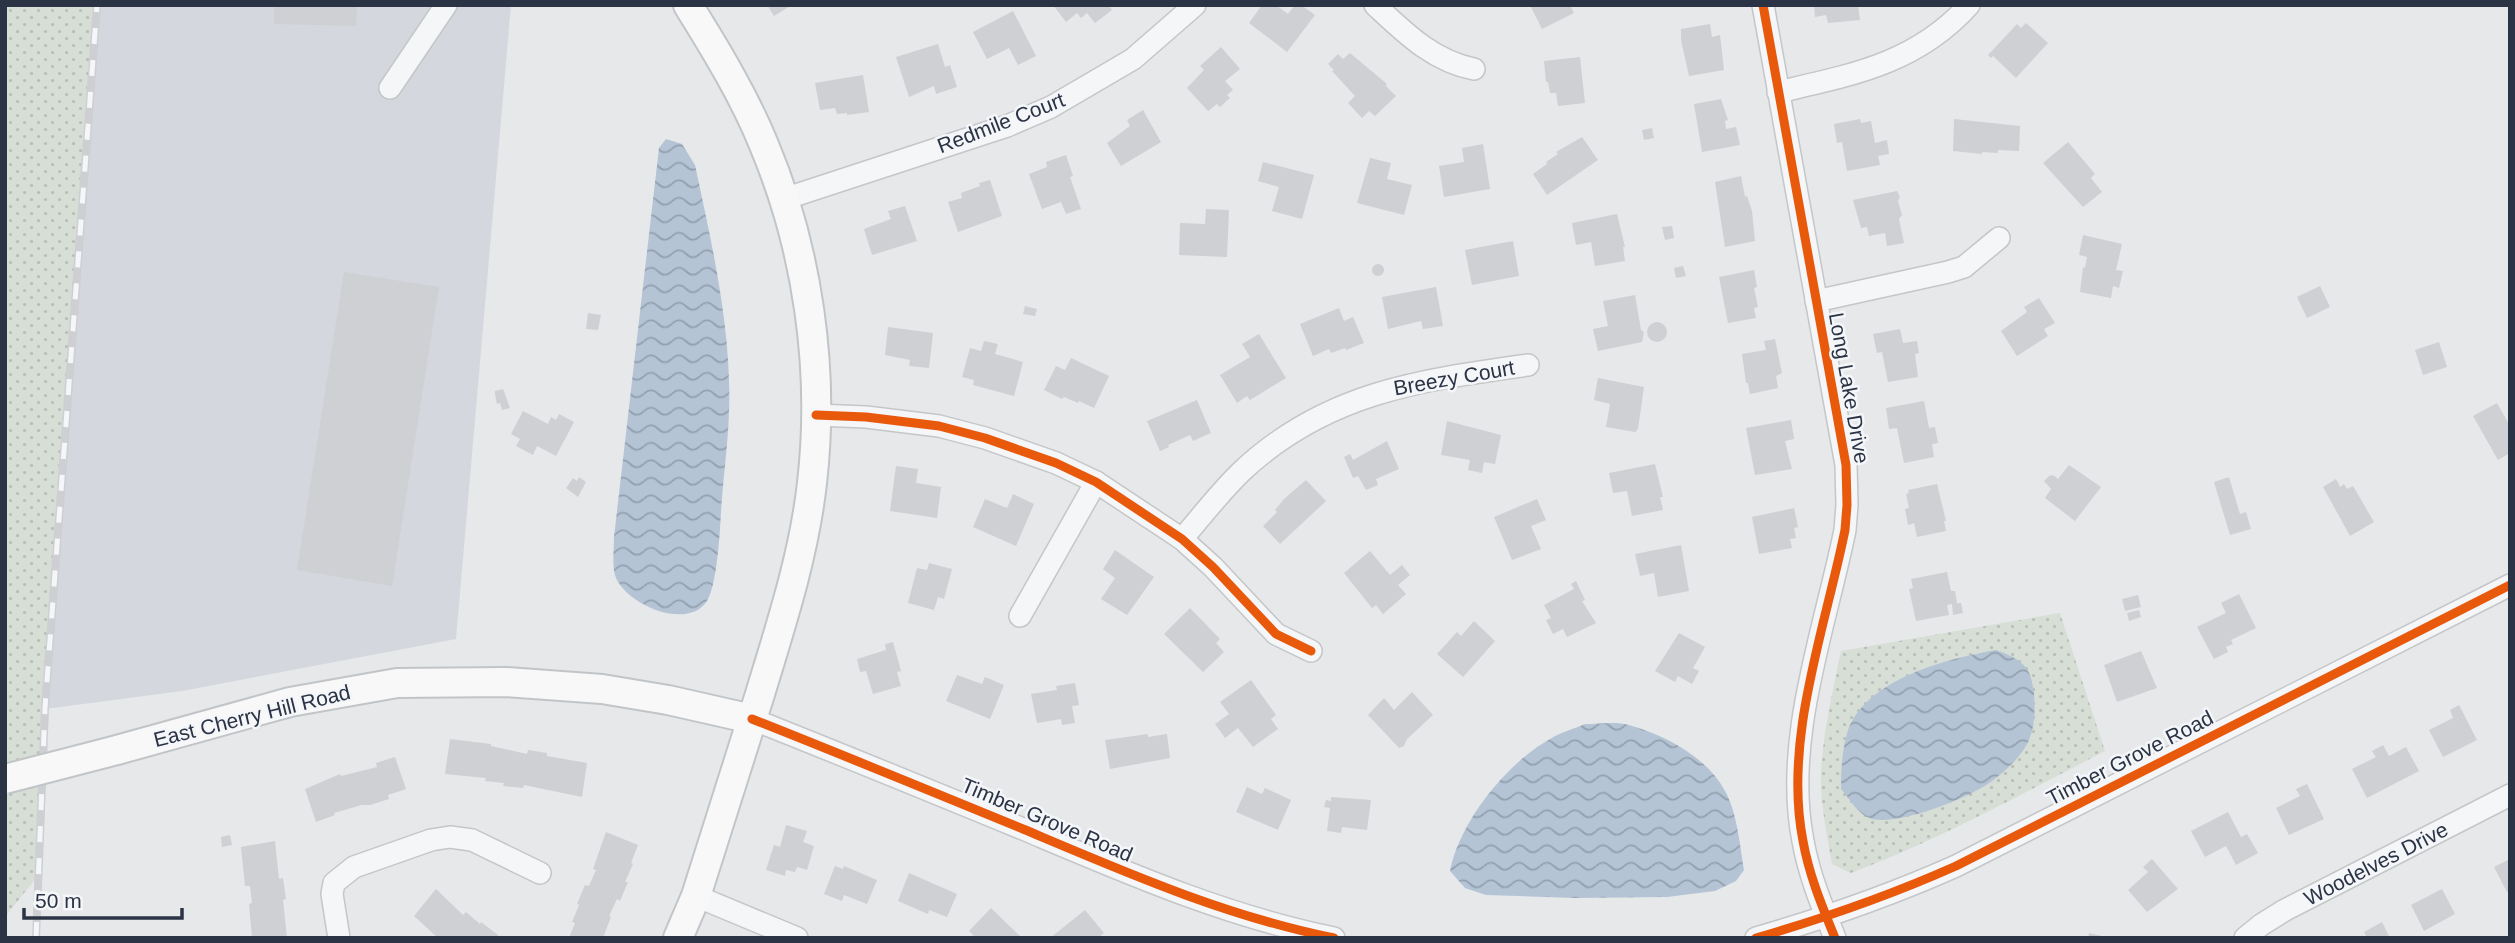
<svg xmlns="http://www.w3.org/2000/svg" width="2515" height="943" viewBox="0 0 2515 943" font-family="Helvetica,sans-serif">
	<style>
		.built { fill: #d4d7dd }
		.park { fill: url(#park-dots) }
		.water { fill: url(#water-waves) }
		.building { fill: #ced0d3 }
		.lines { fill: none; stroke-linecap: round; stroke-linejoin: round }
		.minor-casing { stroke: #c4c6c8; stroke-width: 24 }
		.major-casing { stroke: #c2c5c8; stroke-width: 32 }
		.minor { stroke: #f5f6f7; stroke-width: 21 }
		.major { stroke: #f8f8f8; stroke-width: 28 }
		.rail-casing { stroke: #cecfd2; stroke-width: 8 }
		.rail { stroke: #f4f6f9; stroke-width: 5; stroke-dasharray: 16; stroke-linecap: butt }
		.major-bridge-casing { stroke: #c2c5c8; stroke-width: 32; stroke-linecap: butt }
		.major-bridge { stroke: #f8f8f8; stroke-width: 28 }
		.cycleway-casing { stroke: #f4f6f9; stroke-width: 13 }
		.cycleway { stroke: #e8590c; stroke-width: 9 }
		.labels { text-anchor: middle; stroke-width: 5; stroke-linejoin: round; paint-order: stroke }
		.street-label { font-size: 21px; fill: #2b3445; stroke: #f4f6f9 }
	</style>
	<defs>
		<pattern id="park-dots" width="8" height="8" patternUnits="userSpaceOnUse" patternTransform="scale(1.75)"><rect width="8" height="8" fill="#d6ded6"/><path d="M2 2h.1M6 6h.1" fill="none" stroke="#b8bfb9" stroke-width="1.8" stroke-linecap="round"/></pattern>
		<pattern id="water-waves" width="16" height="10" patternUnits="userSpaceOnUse" patternTransform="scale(1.75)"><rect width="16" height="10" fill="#b4c4d5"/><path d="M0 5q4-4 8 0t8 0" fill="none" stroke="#93a0af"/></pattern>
	</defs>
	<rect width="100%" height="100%" fill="#e6e8ea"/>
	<polygon class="built" points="94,5 511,5 456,639 182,691 45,709 75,305"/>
	<g class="park">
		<polygon points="5,5 94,5 75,305 45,709 36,878 5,917"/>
		<path d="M2060,613L2105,751C2022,794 1939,840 1851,873L1832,864C1827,834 1820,804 1821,773C1823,732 1833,691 1841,651Z"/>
	</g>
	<g class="water">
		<path d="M666,139L682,144L695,165C712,244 732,331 729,412C728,445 723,479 721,512C720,532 717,585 707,601C687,632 623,603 615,575C612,564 614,548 614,537L659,148Z"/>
		<path d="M1996,650C2022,660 2031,665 2034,694C2035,707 2035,725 2030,737C2025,753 2006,771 1992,781C1972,797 1890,830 1867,817C1856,811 1849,798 1841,789C1841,770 1842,749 1848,730C1868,678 1947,659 1996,650Z"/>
		<path d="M1585,724C1599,724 1616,721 1629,725C1665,735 1707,757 1725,791C1737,812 1740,846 1744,870L1736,881L1715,891L1667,897L1575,898L1486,895L1465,888L1450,871C1460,821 1506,764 1550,739C1561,732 1574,729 1585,724Z"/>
	</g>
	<g class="building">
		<polygon points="274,5 357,5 356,26 274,24"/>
		<polygon points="767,5 792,5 774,16"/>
		<polygon points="1053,5 1108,5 1112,10 1095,23 1087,13 1081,18 1077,13 1066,22"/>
		<polygon points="1262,5 1276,5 1288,14 1295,5 1301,5 1315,15 1287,52 1249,23"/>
		<polygon points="1530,5 1570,5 1574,13 1542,29"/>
		<polygon points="1814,5 1858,5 1860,20 1828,23 1826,15 1815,17"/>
		<polygon points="1013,11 1036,56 1018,65 1009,48 987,59 973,32"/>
		<polygon points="2026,23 2048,43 2016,78 1993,56 1991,58 1988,55 2017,24 2021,28"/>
		<polygon points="1710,24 1712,37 1720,35 1724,70 1689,76 1681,40 1681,29"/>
		<polygon points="938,44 945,67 950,65 957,87 936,94 934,86 909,97 896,57"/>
		<polygon points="1221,47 1240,69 1225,81 1233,90 1227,95 1230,98 1220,107 1217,104 1208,111 1187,88 1204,70 1200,66"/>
		<polygon points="1350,53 1387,84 1386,86 1396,96 1375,116 1369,111 1362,118 1348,103 1355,96 1332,71 1334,70 1328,64 1338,54 1343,59"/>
		<polygon points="1580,57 1585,103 1558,106 1556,93 1550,93 1548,82 1546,82 1544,61"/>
		<polygon points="863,75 869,112 847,115 847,113 837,114 835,108 820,110 815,83"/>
		<polygon points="1721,99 1728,120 1725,121 1726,129 1736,127 1740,145 1702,152 1694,104"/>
		<polygon points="1143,110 1161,142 1121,166 1107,143 1130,126 1127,120"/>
		<polygon points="1860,119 1861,123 1871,121 1875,143 1887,140 1889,154 1878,156 1880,165 1847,171 1842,142 1837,143 1834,124"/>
		<polygon points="1954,119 2020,126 2019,151 1998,150 1998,153 1982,152 1982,154 1953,151"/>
		<polygon points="1652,128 1654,138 1644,140 1642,130"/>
		<polygon points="1582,137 1598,160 1547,195 1533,174 1547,164 1546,162 1558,154 1556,152"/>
		<polygon points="2068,142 2095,174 2091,178 2102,192 2083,207 2043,163"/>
		<polygon points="1483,144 1490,189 1444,197 1439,166 1464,162 1462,148"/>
		<polygon points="1066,155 1073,176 1070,177 1081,209 1066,214 1061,202 1042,209 1029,174 1047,167 1046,162"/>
		<polygon points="1370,158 1391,163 1387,179 1412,185 1404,215 1357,203"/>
		<polygon points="1263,162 1314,175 1302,219 1272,211 1279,187 1258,181"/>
		<polygon points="1741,176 1745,197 1747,196 1752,211 1755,241 1725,247 1715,182"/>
		<polygon points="990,180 1002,216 958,232 948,202 962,198 961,193 980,186 979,183"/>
		<polygon points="1897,191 1900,197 1898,201 1902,215 1899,219 1904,243 1887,246 1885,233 1869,236 1867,227 1861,228 1853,200"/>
		<polygon points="905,206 917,241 872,255 864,229 891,219 888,211"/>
		<polygon points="1206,209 1229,210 1227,257 1179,255 1180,223 1205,224"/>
		<polygon points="1617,214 1625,247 1623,247 1625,261 1595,266 1591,242 1576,245 1572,223"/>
		<polygon points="1672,226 1674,238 1665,240 1662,227"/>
		<polygon points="2083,235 2122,244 2116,270 2123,271 2119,288 2113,286 2111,298 2080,292 2083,267 2085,268 2087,257 2079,255"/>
		<polygon points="1513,241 1519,276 1472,285 1465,250"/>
		<circle cx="1378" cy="270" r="6"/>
		<polygon points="1683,266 1686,276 1676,278 1674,268"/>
		<polygon points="1754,270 1757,287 1754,288 1758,307 1754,308 1756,318 1728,323 1719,277"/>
		<polygon points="344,272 439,287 392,586 297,570"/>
		<polygon points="2320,286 2330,307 2307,318 2297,297"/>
		<polygon points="1436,287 1443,326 1423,329 1421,321 1388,329 1382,297"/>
		<polygon points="1635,295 1641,330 1644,332 1642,342 1598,351 1593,329 1608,326 1603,301"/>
		<polygon points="2039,298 2055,323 2044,329 2048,336 2017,356 2001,331 2027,312 2024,307"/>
		<polygon points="1025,306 1037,309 1035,316 1023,314"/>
		<polygon points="1339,308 1344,321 1353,317 1364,343 1346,350 1345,348 1331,353 1329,349 1313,356 1300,324"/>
		<polygon points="588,313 601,315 598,330 586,329"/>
		<circle cx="1657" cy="332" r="10"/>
		<polygon points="888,327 933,333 929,368 909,366 910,360 885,355"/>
		<polygon points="1900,329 1903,343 1917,341 1919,353 1915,354 1918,377 1888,382 1882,352 1877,353 1873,334"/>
		<polygon points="1259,334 1286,378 1250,400 1247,396 1237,403 1220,375 1250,357 1242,344"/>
		<polygon points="1775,339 1782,373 1776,376 1778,388 1750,394 1748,383 1746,383 1742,354 1766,350 1764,341"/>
		<polygon points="984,341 998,344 995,354 1023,362 1014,396 973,385 974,380 962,377 970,348 981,351"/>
		<polygon points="2439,342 2447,367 2423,375 2415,350"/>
		<polygon points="1071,358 1109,376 1094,408 1079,401 1078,403 1064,397 1062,399 1044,390 1056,366 1065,370"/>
		<polygon points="1598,378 1644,387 1638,429 1635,432 1606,427 1610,404 1594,400"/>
		<polygon points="503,389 510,408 502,410 500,403 497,404 495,394 495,391"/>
		<polygon points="1197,400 1211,433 1193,441 1190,435 1168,445 1169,447 1160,451 1147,421"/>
		<polygon points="1924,401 1929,428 1935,427 1938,443 1932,444 1934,457 1904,463 1897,428 1889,429 1886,408"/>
		<polygon points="2497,403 2510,426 2510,453 2498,460 2473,416"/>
		<polygon points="523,411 548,424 551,417 556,420 559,414 574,422 556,456 537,446 533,455 516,446 520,439 511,434"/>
		<polygon points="1791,420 1794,439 1785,441 1792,469 1755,475 1746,428"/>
		<polygon points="1447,421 1501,435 1495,464 1484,462 1482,473 1468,470 1470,460 1441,455"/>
		<polygon points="1387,441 1399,469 1376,479 1378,485 1366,490 1358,476 1353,478 1344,457 1350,454 1353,460"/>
		<polygon points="1655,464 1663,497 1660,497 1663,510 1632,516 1627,491 1613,493 1609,473"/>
		<polygon points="2069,465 2101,487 2075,521 2045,498 2051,489 2044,481 2049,476 2053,475 2058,479"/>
		<polygon points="896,466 918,469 916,483 941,487 937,518 890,511"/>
		<polygon points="579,477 586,482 578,497 566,488 573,478 577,481"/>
		<polygon points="2229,477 2240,514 2246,512 2251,529 2230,535 2214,482"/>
		<polygon points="2336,479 2340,487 2344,484 2347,489 2353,486 2374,522 2350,536 2323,487"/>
		<polygon points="1306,480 1326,501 1280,544 1263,526 1277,512 1275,510 1284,499"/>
		<polygon points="1937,484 1946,521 1944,521 1946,531 1917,537 1914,523 1908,525 1905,509 1909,508 1906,494 1909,493 1908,490"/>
		<polygon points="1013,494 1034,504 1016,546 973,527 985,499 1007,508"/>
		<polygon points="1537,499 1546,520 1531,526 1541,549 1512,560 1494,517"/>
		<polygon points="1794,508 1798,527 1794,528 1796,538 1790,539 1792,548 1759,554 1752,517"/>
		<polygon points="1681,545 1689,591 1658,597 1654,573 1640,576 1635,554"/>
		<polygon points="1115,550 1154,577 1127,615 1101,599 1115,578 1103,569"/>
		<polygon points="1370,551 1390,575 1402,565 1410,575 1398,585 1406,594 1383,614 1376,605 1372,608 1344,573"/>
		<polygon points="929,563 952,569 944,599 938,597 934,610 908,603 917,568 927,570"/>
		<polygon points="1947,572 1951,591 1955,591 1957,603 1961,603 1963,613 1953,615 1952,604 1947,605 1949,615 1916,621 1909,589 1913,588 1911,579"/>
		<polygon points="1576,581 1585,600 1582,601 1596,623 1567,637 1563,629 1553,634 1546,620 1551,618 1544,605 1574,589 1571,584"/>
		<polygon points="2239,594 2256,628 2231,640 2233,644 2226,647 2228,652 2214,659 2197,627 2226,613 2221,603"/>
		<polygon points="2138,595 2141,607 2125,611 2122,599"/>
		<polygon points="1190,608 1220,639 1216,643 1224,652 1203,672 1164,634"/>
		<polygon points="2139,610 2141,617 2129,621 2127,613"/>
		<polygon points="1474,621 1495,641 1463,677 1437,654 1457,632 1461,636"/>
		<polygon points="1679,633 1705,647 1693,668 1699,671 1692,684 1678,676 1675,682 1655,671"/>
		<polygon points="893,642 901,671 897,672 901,686 873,694 866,671 860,672 857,659 886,650 885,644"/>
		<polygon points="2141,651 2157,688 2117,702 2104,665"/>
		<polygon points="957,675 982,684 985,677 1004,685 990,719 946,701"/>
		<polygon points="1251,680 1276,715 1271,719 1278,729 1253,747 1238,728 1225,738 1215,724 1229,714 1220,702"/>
		<polygon points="1075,683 1079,705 1072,706 1075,723 1062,725 1061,719 1037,723 1031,694 1057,690 1056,686"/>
		<polygon points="1412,692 1433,715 1407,739 1404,746 1399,748 1368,715 1384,698 1394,710"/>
		<polygon points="2459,705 2477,740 2443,757 2429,730 2453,718 2450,710"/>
		<polygon points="1148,734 1148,737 1167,734 1170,758 1110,769 1105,740"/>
		<polygon points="450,739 491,744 491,746 527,754 528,750 547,753 547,756 587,763 582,797 524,785 523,788 503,786 504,783 485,781 486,778 445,774"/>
		<polygon points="2383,745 2389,756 2406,747 2419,771 2367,798 2352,769 2376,757 2372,751"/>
		<polygon points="395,757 406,789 388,795 389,799 370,805 362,805 334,813 335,815 316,822 305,789 340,774 341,776 377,767 376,763"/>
		<polygon points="2307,784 2324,819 2289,835 2276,808 2300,796 2296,789"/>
		<polygon points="1247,787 1262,794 1265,788 1291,800 1278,830 1236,812"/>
		<polygon points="1331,797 1371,800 1367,830 1342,827 1341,833 1327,831 1330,808 1324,807 1326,800 1331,801"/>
		<polygon points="2228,812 2241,837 2247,834 2258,853 2236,865 2226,846 2205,857 2191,831"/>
		<polygon points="786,825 807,831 803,842 814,846 807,870 797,867 795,872 786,870 785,876 766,870 774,845 780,847"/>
		<polygon points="606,832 638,845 631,863 633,864 625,882 628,882 620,901 617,899 609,916 611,917 604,935 605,938 569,938 575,923 572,922 579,905 577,904 585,885 589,886 596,870 593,869"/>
		<polygon points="230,835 232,845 222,847 221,837"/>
		<polygon points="275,841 279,879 283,878 286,899 283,900 287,938 252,938 249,904 252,903 250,886 245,886 241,847"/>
		<polygon points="2152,859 2178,889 2147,912 2128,890 2148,872 2143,867"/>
		<polygon points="2510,859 2510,891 2507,892 2494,867"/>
		<polygon points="835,866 843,869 844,866 877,880 867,904 844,895 842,901 824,894"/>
		<polygon points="909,873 957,894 947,917 929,910 928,914 898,901"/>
		<polygon points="436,889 463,915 466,912 480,924 481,922 498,935 497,938 438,938 414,916"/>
		<polygon points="2442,889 2455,914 2424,931 2411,905"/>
		<polygon points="991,908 1022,938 976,938 969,931"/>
		<polygon points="1085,910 1104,933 1098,938 1050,938"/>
		<polygon points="2382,922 2390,938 2363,938 2366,936 2364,932"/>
		<polygon points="2089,933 2106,937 2106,938 2088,938"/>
	</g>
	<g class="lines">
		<defs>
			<g id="minor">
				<path d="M1375,5C1405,33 1433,61 1474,69"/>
				<path d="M1763,5L1846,465L1847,505L1845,530C1825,629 1783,740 1803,841C1809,875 1822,906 1835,938"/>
				<polyline points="390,88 446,5"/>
				<path d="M1778,92C1851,75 1916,64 1969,5"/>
				<polyline points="784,199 1007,126 1051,107 1133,59 1195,5"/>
				<polyline points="1816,301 1948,272 1964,267 1999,238"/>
				<polyline points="816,415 866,417 939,426 985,438 1056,463 1096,482 1182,539 1213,567 1276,634 1311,651"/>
				<path d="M1182,539C1202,516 1220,492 1242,471C1325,393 1420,380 1528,365"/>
				<polyline points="1020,616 1096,482"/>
				<path d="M752,719C843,755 933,792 1023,829C1125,872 1225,916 1334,938"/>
				<polyline points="696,896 797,938"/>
				<polyline points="339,938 332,894 334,883 354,867 431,840 450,837 472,840 540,873"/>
				<path d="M1756,938C1825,918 1891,895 1956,866L2510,585"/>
				<polyline points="2245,938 2261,925 2285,910 2510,795"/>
			</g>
			<g id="major">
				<polyline points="117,750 290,702 397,683 506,682 602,689 668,700 752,719"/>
				<path d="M678,938L696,896C717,829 739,761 760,694C781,625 804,555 812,483C825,370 808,250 764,145C744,96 716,50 688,5"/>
			</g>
		</defs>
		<use href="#minor" class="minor-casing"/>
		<use href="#major" class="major-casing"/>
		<use href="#minor" class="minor"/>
		<use href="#major" class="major"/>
		<defs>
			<polyline id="rail" points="36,938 45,708 97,5"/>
		</defs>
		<use href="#rail" class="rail-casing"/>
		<use href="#rail" class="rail"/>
		<defs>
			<polyline id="major-bridge" points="5,779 117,750"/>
		</defs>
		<use href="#major-bridge" class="major-bridge-casing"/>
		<use href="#major-bridge" class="major-bridge"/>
		<defs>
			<g id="cycleway">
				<path d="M1763,5L1846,465L1847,505L1845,530C1825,629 1783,740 1803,841C1809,875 1822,906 1835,938"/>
				<polyline points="816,415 866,417 939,426 985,438 1056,463 1096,482 1182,539 1213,567 1276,634 1311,651"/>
				<path d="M752,719C843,755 933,792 1023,829C1125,872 1225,916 1334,938"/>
				<path d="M1756,938C1825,918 1891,895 1956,866L2510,585"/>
			</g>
		</defs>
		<use href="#cycleway" class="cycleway-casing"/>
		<use href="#cycleway" class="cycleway"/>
	</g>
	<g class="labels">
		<g class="street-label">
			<text transform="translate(1001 123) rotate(-21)" y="7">Redmile Court</text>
			<text transform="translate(1454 378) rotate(-10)" y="7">Breezy Court</text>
			<text transform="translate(1849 388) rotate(80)" y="7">Long Lake Drive</text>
			<text transform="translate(252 716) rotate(-14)" y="7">East Cherry Hill Road</text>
			<text transform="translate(2130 758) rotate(-27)" y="7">Timber Grove Road</text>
			<text transform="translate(1047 820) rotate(23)" y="7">Timber Grove Road</text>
			<text transform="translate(2376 864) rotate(-27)" y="7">Woodelves Drive</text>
		</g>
	</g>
	<rect width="2515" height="943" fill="none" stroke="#2b3445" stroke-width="14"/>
	<path d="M24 908v10h158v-10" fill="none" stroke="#2b3445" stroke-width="3.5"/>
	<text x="35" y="908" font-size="21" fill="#2b3445" stroke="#f4f6f9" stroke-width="5" paint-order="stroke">50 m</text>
</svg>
